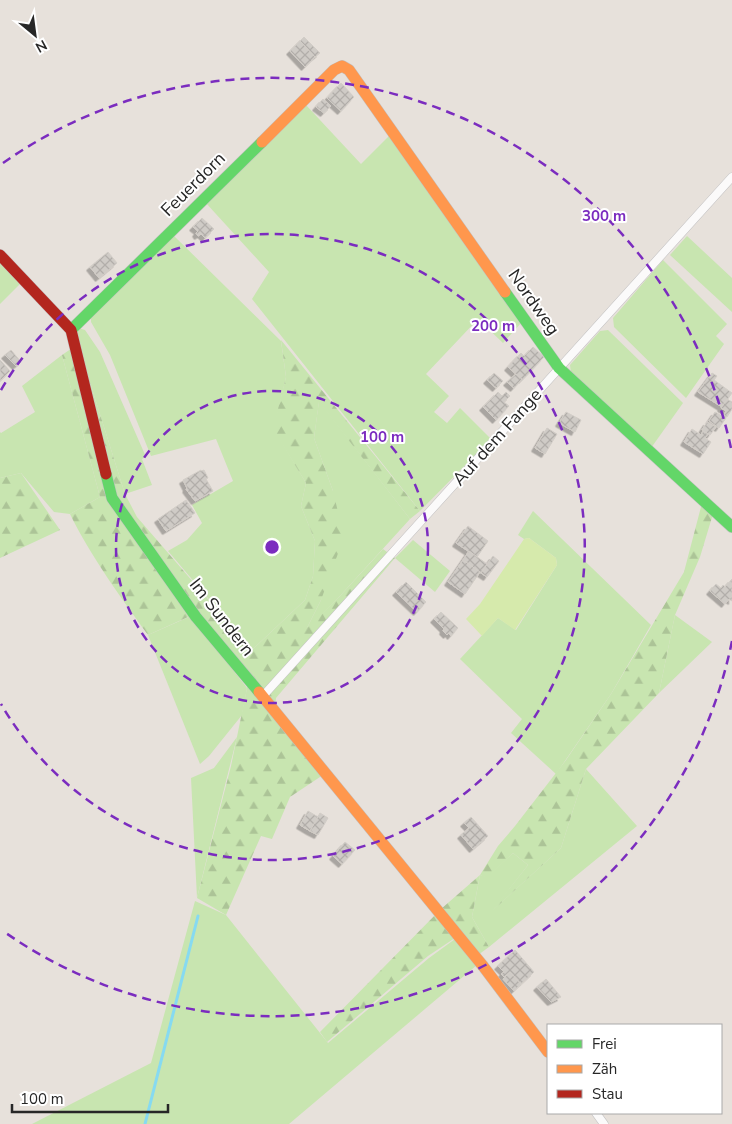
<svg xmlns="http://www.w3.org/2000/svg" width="732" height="1124" viewBox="0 0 732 1124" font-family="'Nunito Sans',sans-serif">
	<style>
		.grass { fill: #c8e5b0 }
		.forest { fill: url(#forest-firs) }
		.pitch { fill: #d6eaac }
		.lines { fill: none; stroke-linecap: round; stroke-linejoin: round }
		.stream { stroke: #86daf1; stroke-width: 3 }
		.building { fill: url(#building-cross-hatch); stroke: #d2cdc7; filter: url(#shadow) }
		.street-casing { stroke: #c2c1c2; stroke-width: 9 }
		.fast-casing { stroke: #c2c1c2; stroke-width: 12 }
		.slow-casing { stroke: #c2c1c2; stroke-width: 12 }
		.jam-casing { stroke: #c2c1c2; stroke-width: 12 }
		.street { stroke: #fbfafa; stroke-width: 8 }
		.fast { stroke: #63d668; stroke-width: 11 }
		.slow { stroke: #ff974d; stroke-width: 11 }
		.jam { stroke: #b3261e; stroke-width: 11 }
		.ring { fill: none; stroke: #7b2cbf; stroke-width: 2.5; stroke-dasharray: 9 6 }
		.labels { text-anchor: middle; stroke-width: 4; stroke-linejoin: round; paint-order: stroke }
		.street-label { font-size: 18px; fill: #272727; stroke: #fff }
		.centre { fill: #7b2cbf; stroke: #fff; stroke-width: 2.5 }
		.ring-label { font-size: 15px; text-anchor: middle; font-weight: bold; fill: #7b2cbf; stroke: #fff; stroke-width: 4; stroke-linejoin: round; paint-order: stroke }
	</style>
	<defs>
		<pattern id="forest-firs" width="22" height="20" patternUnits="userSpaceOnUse" patternTransform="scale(1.25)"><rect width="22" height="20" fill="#c8e5b0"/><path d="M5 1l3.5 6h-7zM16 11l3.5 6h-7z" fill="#acc497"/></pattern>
		<pattern id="building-cross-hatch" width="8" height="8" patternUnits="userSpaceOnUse" patternTransform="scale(1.25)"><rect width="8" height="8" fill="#cfcbc6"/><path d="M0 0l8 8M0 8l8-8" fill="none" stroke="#b2aeaa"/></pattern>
		<filter id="shadow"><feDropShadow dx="-3.5" dy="3.5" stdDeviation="0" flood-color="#0004"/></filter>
	</defs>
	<rect width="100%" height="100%" fill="#e7e1db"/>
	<g class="grass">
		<polygon points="306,105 361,164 389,136 522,322 503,343 478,319 426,374 449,396 434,412 447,423 460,408 491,439 420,511 252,299 269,272 205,202"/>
		<polygon points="172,234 281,341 286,377 274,429 306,483 301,506 315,541 313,576 305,600 252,650 168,551 187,540 202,523 192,505 233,481 216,439 151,456 110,355 91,322 91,315"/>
		<polygon points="687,236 732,278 732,312 670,255"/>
		<polygon points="663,260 727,324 716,336 724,344 686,398 614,327 613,318"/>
		<polygon points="0,263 20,284 0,304"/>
		<polygon points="78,328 85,330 100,352 146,457 142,459 152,485 125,494 78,344"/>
		<polygon points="608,330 683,403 651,448 571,373 570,365 600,331"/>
		<polygon points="62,355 100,497 70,514 54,512 21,473 0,478 0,432 1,433 35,412 22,386"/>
		<polygon points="319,401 410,519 339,597 306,630 321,600 333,491 314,438"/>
		<polygon points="533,511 651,625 611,694 556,774 511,733 522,719 460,659 498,618 516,630 557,565 556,558 529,538 524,539 518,535"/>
		<polygon points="413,540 450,571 435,592 395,558"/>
		<polygon points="675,615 712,642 659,693"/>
		<polygon points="191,616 247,688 242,715 209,756 200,764 148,635"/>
		<polygon points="237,737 197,898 191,778 214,768"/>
		<polygon points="586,769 637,826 489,947 472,917 480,875 487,877 513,853 528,865 493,910 561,848"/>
		<polygon points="195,901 226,915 328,1043 429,958 455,939 477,965 289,1124 32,1124 151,1063"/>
	</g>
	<g class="forest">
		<path d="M281,340L420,511L410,519L319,402L314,438L333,491L344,537L321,600L307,628L339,597L383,549L395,558L276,698L274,718L323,775L290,797L272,839L261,836L226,915L197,898L231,766L247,688L248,675L197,613L148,635C121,598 90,555 70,514L100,497L62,355L78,344L125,494L137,517L252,650L305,600L313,576L315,541L301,506L306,483L273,429L286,377Z"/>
		<polygon points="21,473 60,530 0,558 0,478"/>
		<polygon points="702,503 713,514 700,557 675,615 659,693 586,769 561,848 489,914 528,865 513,853 487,878 480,875 472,917 489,947 478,955 461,934 428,956 327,1042 320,1032 441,909 480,875 498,846 515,826 566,760 611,694 684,572"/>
	</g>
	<polygon class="pitch" points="529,538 556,558 557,565 515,630 498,618 482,636 466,619 480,604 524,539"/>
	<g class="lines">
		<polyline class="stream" points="145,1124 198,916"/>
	</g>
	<g class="building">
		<polygon points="304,37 320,53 315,57 300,41"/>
		<polygon points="300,41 315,57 305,67 290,51"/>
		<polygon points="341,83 354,97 341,111 327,98"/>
		<polygon points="323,99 331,106 324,113 316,107"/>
		<polygon points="202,218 214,229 205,238 201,234 198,236 196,233 198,231 193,227"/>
		<polygon points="108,252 117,263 99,278 90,267"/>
		<polygon points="533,347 544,357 522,380 508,367 521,353 524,356"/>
		<polygon points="11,350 21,362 16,366 5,355"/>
		<polygon points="0,360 10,371 0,381"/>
		<polygon points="494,373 503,381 496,388 487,380"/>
		<polygon points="712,373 717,376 714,380 732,393 722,407 698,392"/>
		<polygon points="516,374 522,379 514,388 507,382"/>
		<polygon points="498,392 502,396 506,392 510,396 504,402 509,406 496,420 483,407"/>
		<polygon points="727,399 732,402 732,409 727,417 724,415 726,411 721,408"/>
		<polygon points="566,412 581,420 575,432 559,423"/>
		<polygon points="715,412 726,418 719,428 709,421"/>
		<polygon points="707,422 716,427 710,435 702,430"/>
		<polygon points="547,428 557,434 545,454 535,448"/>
		<polygon points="692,429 701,435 703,431 708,434 705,438 711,442 703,454 684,442"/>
		<polygon points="201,470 201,471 204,470 208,478 206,479 213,491 195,501 186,489 187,488 183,480"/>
		<polygon points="186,500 195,513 166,531 158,519"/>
		<polygon points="468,526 488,541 477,557 456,543"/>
		<polygon points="469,551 487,564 481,573 463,560"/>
		<polygon points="493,556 499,561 487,577 481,573"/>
		<polygon points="463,560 480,572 465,594 448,582"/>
		<polygon points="732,579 732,601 729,599 725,604 710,591 716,584 721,588 723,585 725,587"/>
		<polygon points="406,582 426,602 417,612 396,592"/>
		<polygon points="441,612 458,628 451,636 449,633 447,635 443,631 444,629 434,619"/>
		<polygon points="308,811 318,817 310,831 300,825"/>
		<polygon points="320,813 328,818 318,835 310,831"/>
		<polygon points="471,817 488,836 473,849 461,835 469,828 464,823"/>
		<polygon points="345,842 355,850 342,864 333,856"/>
		<polygon points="515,950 534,972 521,984 510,972 504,977 501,974 504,972 498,966"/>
		<polygon points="510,972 521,984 514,991 503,979"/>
		<polygon points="546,979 561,997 551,1002 537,987"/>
	</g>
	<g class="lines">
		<defs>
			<g id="street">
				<polyline points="263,696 732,177"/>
				<polyline points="596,1113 604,1124"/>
			</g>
			<g id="fast">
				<polyline points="505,292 559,368 732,527"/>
				<polyline points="71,330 262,142"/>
				<polyline points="106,474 112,498 196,617 259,692"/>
			</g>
			<g id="slow">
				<polyline points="262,142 334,70 342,66 349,70 505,292"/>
				<polyline points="259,692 483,966 548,1052"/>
			</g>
			<polyline id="jam" points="0,255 71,330 106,474"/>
		</defs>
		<use href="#street" class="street-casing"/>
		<use href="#fast" class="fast-casing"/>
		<use href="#slow" class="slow-casing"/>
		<use href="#jam" class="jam-casing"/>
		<use href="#street" class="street"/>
		<use href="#fast" class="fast"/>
		<use href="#slow" class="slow"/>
		<use href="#jam" class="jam"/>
	</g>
	<g class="ring">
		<circle cx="272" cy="547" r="156"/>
		<path d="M1 390A313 313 0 1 1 1 704"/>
		<path d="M732 641A469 469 0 0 1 3 931M3 163A469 469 0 0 1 732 453"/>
	</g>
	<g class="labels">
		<g class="street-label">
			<text transform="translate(193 184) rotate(-45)" y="6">Feuerdorn</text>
			<text transform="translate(534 302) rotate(55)" y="6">Nordweg</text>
			<text transform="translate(497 437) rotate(-48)" y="6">Auf dem Fange</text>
			<text transform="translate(222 617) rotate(52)" y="6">Im Sundern</text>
		</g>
	</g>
	<circle cx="272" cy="547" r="8" class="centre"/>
	<g class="ring-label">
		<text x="604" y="221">300 m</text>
		<text x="493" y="331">200 m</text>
		<text x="382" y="442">100 m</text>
	</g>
	<rect x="547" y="1024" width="175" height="90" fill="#ffffff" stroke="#a9a9a9"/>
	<rect x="557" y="1040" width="25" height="8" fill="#63d668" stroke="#a9a9a9"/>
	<text x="592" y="1049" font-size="15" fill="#272727">Frei</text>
	<rect x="557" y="1065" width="25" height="8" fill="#ff974d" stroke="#a9a9a9"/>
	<text x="592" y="1074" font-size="15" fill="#272727">Zäh</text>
	<rect x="557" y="1090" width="25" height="8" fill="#b3261e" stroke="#a9a9a9"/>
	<text x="592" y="1099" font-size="15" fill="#272727">Stau</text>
	<g transform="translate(35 35) rotate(151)" stroke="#ffffff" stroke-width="4" paint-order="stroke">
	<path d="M0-4L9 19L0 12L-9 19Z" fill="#272727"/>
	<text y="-8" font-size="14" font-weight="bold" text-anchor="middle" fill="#272727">N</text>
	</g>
	<path d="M12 1104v8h156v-8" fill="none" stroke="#272727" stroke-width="2.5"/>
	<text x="20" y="1104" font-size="15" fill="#272727" stroke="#ffffff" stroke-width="4" paint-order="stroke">100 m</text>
</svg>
